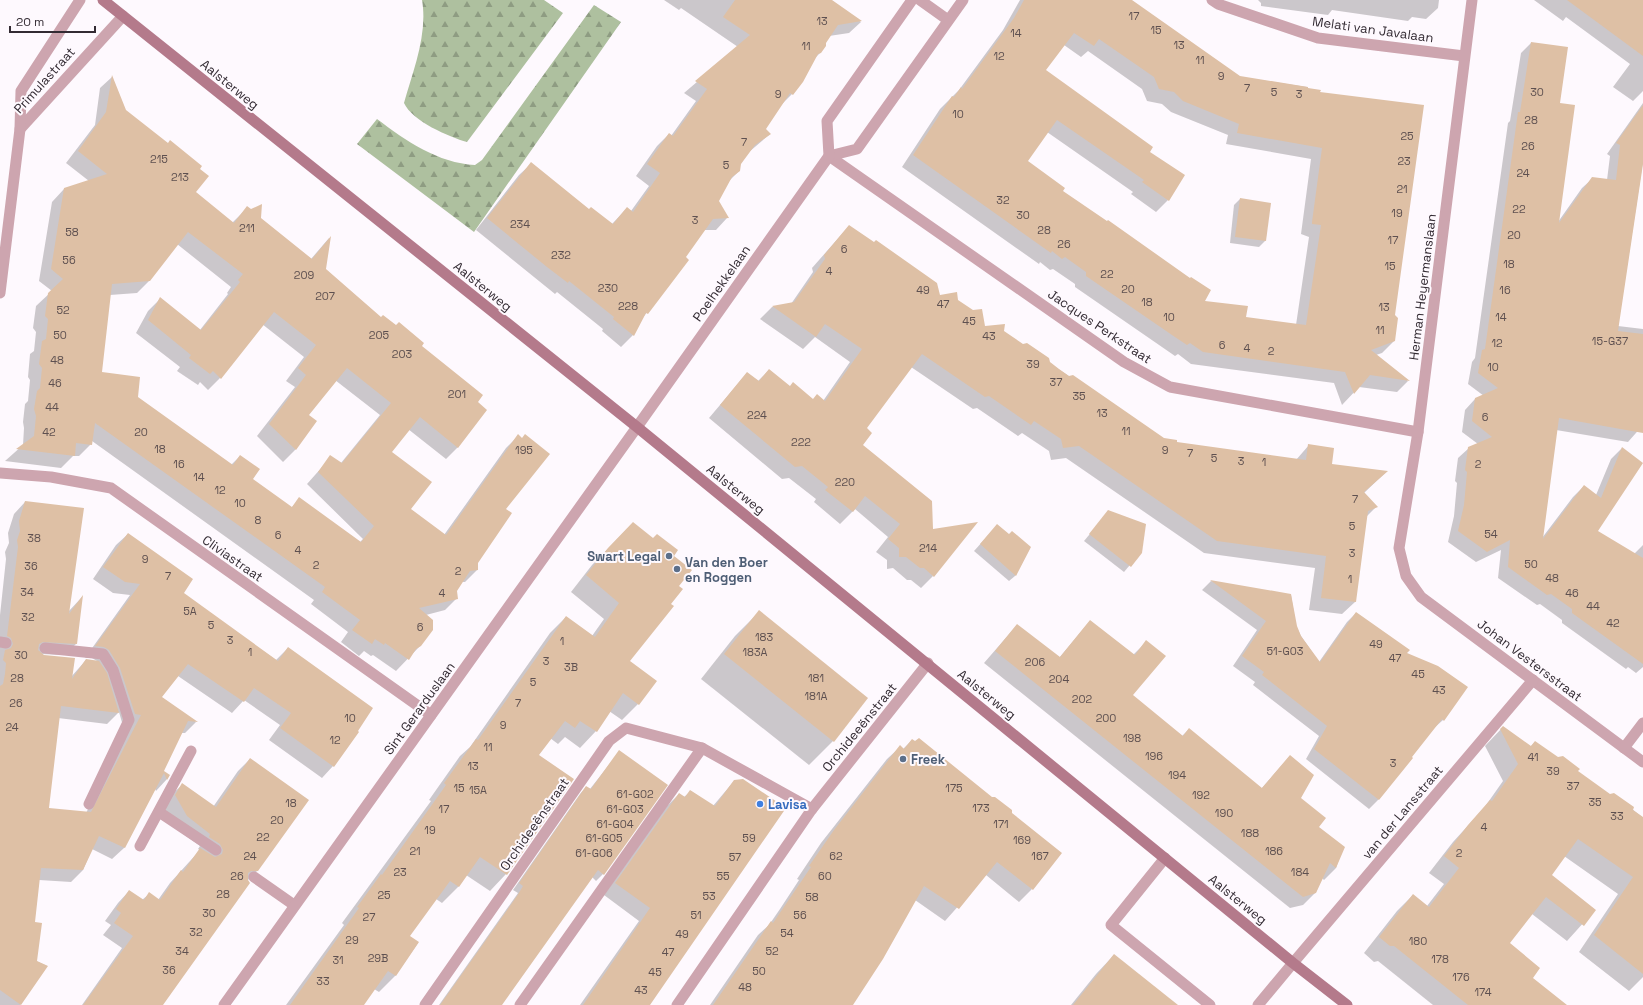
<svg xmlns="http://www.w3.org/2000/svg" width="1643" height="1005" viewBox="0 0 1643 1005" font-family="'Space Grotesk',sans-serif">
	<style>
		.forest { fill: url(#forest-firs) }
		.shadow { fill: #0003; fill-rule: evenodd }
		.building { fill: #dec0a5; fill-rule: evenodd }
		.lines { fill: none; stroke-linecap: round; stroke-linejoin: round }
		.service { stroke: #cda5af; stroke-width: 11 }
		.minor { stroke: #cda5af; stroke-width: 11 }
		.tertiary { stroke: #cda5af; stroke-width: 11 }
		.secondary { stroke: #b47a8b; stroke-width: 11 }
		.service-dot { fill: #5c6f8a; stroke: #fef9fe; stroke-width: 1.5 }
		.shop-dot { fill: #3f7fe0; stroke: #fef9fe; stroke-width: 1.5 }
		.labels { text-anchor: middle; stroke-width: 4; stroke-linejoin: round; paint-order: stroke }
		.number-label { font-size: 11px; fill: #5e5050 }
		.street-label { font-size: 13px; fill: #332b33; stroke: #fef9fe }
		.service-label { font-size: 13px; font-weight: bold; fill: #4e5e75; stroke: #fef9fe; text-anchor: start }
		.shop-label { font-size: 13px; font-weight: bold; fill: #366cbe; stroke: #fef9fe; text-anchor: start }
	</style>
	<defs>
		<pattern id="forest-firs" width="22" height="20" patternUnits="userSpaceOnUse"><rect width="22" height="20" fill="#aec09f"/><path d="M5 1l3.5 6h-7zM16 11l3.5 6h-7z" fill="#8e9c82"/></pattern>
	</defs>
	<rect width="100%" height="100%" fill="#fef9fe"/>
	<g class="forest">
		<path d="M422,0H544L563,13L467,142C449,137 412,121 404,103C413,71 428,34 422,0Z"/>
		<path d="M594,5L621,22L474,232L357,144L377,119C406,141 438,163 475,165L482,160Z"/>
	</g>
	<g class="shadow">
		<polygon points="664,0 831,0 861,22 849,33 829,36 820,53 813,60 792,94 780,106 764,130 770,134 749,152 740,164 739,171 728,182 718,201 727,218 716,230 703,230 684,257 687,260 641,320 633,335 621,347 602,331 603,329 557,292 555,294 476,230 519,175 531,164 589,210 612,224 627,208 631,211 649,186 636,176 657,146 669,134 671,136 696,101 684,93 738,47 681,8 679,10"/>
		<path d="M1020,0H1112L1240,77L1307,87L1394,316V341L1382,353L1376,355L1408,381L1397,392L1359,387L1342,405L1334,383L1191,364L1178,354L1175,356L1075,287V284L1053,269L1050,270L1040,262L1039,264L902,167L940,109L959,90L1003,30ZM1064,45L1081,57L1088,51L1142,89L1147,101L1162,104L1171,112L1228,135L1226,144L1311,159L1301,234L1309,237L1296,325L1245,318L1204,301L1061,191L1026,162L1047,132L1133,192L1131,194L1156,212L1168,200L1148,153L1044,70Z"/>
		<polygon points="1258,0 1439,0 1438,8 1426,19 1412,17 1408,21 1332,10 1328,15 1261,6 1261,3"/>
		<polygon points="1534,0 1643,0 1643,91 1633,101 1613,87 1630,64 1566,17 1563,21"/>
		<polygon points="1531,43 1559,103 1558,222 1582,188 1593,178 1607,180 1610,156 1607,154 1643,103 1643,161 1618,326 1643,329 1643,425 1628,442 1556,430 1542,538 1573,497 1584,486 1596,495 1611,459 1622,448 1596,532 1634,554 1643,545 1643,667 1636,673 1628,667 1626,669 1562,623 1562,620 1540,604 1537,605 1498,578 1501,550 1476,562 1448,542 1454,516 1457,483 1455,481 1458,458 1469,448 1478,444 1462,432 1465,410 1475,399 1484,396 1468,384 1472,362 1475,358 1508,123 1510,121 1521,53"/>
		<path d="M112,77L125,111L195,192L232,223L247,208L311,259L329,238L325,269L381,318L420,346L476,403L458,447L446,459L408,429L390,452L410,510L444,535L506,448L518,436L504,509L477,562V570L465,582H461L456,591L457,598L445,610L426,615L420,646L396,671L373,655L371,656L364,651L359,656L341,642L348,632L311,604L314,600L92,441L91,444L79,456H73L61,468L5,461L23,445L24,428L23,422L25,404L28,401L30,380L28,377L30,354L34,351L36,332L33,328L36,306L52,291L39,281L52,202L64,189L89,181L66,163L95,125L100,88ZM177,244L231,287L227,293L228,294L200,330L160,299L148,311L136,333L180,367L177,371L198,385L200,382L208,390L220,378L262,324L304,357L286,381L295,387L257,436L283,462L295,450L316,421L307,415L335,380L380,415L341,463L331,457L307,484L363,539L360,542L300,499L291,508L251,479L240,456L231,465L101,373L110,295L137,293L149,281Z"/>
		<polygon points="1240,199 1270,204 1265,241 1259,247 1230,243 1234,205"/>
		<polygon points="849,226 939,296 957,301 985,327 1003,332 1163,439 1176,443 1296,460 1309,445 1330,465 1386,472 1364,493 1376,507 1366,517 1355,602 1342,614 1309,610 1315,568 1204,553 1066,458 1051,460 1049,451 1022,433 1018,436 977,408 973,409 911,367 865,428 861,445 933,576 921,588 911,580 907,580 893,568 887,569 887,560 876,552 888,537 855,509 840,524 814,502 816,499 789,478 782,479 709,418 747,373 758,381 769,370 789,387 813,400 823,401 850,362 815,337 803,349 760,319 772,307 791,304 813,272 812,268"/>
		<path d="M25,502L68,612L82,597L76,644L64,655L41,654L71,677L86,660L97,661L92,658H85L130,595L113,593L93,579L116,545L128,534L182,594L276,660L288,648L333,766L322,778L269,740L280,725L244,700L232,713L178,676L161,697L196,722L185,733H181L163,771L169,776L167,779L156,791L155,789L124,848L112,859L92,849L83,870L71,882L39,880L33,923L36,961L47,966L20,1005H0V615L6,559L5,552L9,543L8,533L14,514ZM119,712L123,726L131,727L86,813L48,809L58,718L107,724Z"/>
		<polygon points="1109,511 1141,552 1124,572 1084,541"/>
		<polygon points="633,523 672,556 678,586 628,661 638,704 622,720 609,711 596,731 580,748 565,737 558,744 550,738 538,755 506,874 490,891 466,875 458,887 442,903 436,899 409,936 418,943 395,976 379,992 374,989 363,1005 286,1005 344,925 342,923 431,801 429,800 460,756 470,747 550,633 566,617 592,636 604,619 571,592 592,565"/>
		<polygon points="992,531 1009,535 1030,548 1015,576 1009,581 974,551"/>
		<polygon points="1211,581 1291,595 1296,626 1301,636 1319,662 1347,622 1356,613 1406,654 1466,687 1443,720 1433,729 1378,800 1369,809 1306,759 1319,736 1253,685 1255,682 1233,666 1257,630 1202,590"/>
		<polygon points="759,612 867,698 833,741 809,765 701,679 735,636"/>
		<polygon points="1090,621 1133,655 1146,642 1131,695 1182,736 1189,729 1261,789 1290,756 1300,799 1318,827 1343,847 1336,868 1324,880 1322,878 1316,892 1303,905 1290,908 984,663 1017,625 1059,658"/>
		<polygon points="1503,727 1530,747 1535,742 1610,795 1614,794 1643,818 1643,977 1629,991 1579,952 1618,894 1564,856 1550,875 1595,910 1567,941 1532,914 1508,943 1532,978 1565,1005 1433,1005 1378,961 1374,962 1364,953 1397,911 1413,895 1427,906 1444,884 1429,873 1453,842 1484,808 1503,781 1485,746"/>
		<polygon points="912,740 1032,889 1019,902 986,875 945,921 915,900 791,1005 710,1005 758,935 769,925 780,909 799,880 797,879 821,843 887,759 900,747 903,749"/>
		<polygon points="619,752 603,874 596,881 592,877 501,1005 439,1005 518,893 513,890 580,794 586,787 590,789"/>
		<polygon points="250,759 257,871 247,881 161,1005 82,1005 122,948 103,935 111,925 105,921 118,903 129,891 142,900 149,894 158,900 170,883 200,850 198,849 200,846 175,828 164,807 170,796 182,785 213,807 238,771"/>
		<polygon points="734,781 649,1005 580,1005 639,921 604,895 667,806 679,794 684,797 691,791 713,806"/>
		<polygon points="1114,955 1175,1005 1071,1005 1096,974"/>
	</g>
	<g class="building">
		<polygon points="735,0 832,0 862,21 838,25 826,43 826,46 821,53 818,54 803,82 793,95 790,93 766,129 771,134 755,145 741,164 740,171 732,177 719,201 729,218 713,219 686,257 689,260 648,314 646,313 634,336 613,319 614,317 569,281 568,283 547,267 487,218 531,162 589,209 591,207 613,224 627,207 633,212 660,173 647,164 669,133 673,136 707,89 695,81 750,35 723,17"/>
		<path d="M1024,0H1132L1240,76L1308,87V88L1321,90L1320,92L1424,105L1395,315L1398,318L1395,341L1371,350L1410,381L1370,375L1354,394L1345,372L1203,352L1190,343L1187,345L1172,335L1086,276V272L1065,257L1062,259L1052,251L1051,253L913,155L952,96L954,97L961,87L962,89L1014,18ZM1074,33L1094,46L1099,39L1154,77L1159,89L1174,92L1183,101L1239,124L1237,133L1322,148L1312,222V224L1321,225L1306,325L1246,317L1248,306L1205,301L1211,290L1191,277L1190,278L1108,220L1107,221L1063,191L1065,188L1028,161L1057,120L1144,180L1142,182L1169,201L1185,175L1150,152L1153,147L1046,70Z"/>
		<polygon points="1567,0 1643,0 1643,56"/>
		<polygon points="1531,42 1568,47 1560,103 1575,105 1559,223 1592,177 1616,180 1620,145 1616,143 1643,105 1643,164 1618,331 1643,334 1643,433 1559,418 1543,539 1584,485 1601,498 1622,447 1643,463 1598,531 1643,558 1643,664 1572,613 1572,609 1551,594 1547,595 1508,567 1510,540 1487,552 1458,531 1464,505 1467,472 1465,470 1468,447 1492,437 1472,421 1475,398 1498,388 1478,373 1482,350 1485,349 1518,112 1520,112"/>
		<path d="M112,75L126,110L168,143L170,140L202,166L200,169L209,176L196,192L234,223L247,206L251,209L262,204L261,218L312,259L331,236L326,269L381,317L383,315L396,325L399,322L424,343L422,346L483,395L478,402L487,410L458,448L420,417L392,452L432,482L411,509L446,535L518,434L522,438L525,434L550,454L506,509L512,513L478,563V570L470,571L457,591L458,599L419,608L433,620V630L421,646L416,649L409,660L385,643L384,645L375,639L372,644L352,630L360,620L322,592L325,587L95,423L92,445L76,443L75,456L16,449L34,436L36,416L34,409L37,391L40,388L42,368L39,364L42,341L46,339L48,319L45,316L48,293L63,279L51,269L64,188L107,174L78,151L106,112ZM188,232L243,274L238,280L240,282L201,330L160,297L148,320L191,355L189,358L210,374L213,371L221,379L274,312L316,345L298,368L306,375L269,424L296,450L317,421L309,415L347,368L391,403L342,463L330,455L318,472L374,526L361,542L299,497L292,507L253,479L260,469L240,455L233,465L138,397L140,377L102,372L112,284L150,281Z"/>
		<polygon points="1240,198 1271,203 1266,241 1235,237"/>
		<polygon points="849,225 874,242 876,240 937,283 940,295 957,292 958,300 973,310 982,309 985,326 1005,324 1004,331 1023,344 1027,343 1049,358 1050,362 1059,369 1069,376 1073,375 1164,438 1177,440 1177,442 1306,460 1308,444 1334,448 1332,464 1388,471 1364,492 1378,507 1368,511 1356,602 1321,598 1326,556 1217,541 1079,446 1063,448 1061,439 1034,421 1031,425 989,396 985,397 922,354 867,428 872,433 863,445 932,501 933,529 978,522 934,577 924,568 920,568 906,557 899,557 899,548 888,539 900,524 865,496 853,512 825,490 828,487 802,466 795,467 720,405 747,372 759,381 769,369 790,386 793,382 813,399 817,394 825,401 862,349 825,324 816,337 772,306 794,302 825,259 824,255"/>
		<polygon points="25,501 84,508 69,614 83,595 77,644 43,642 39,644 38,650 44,655 75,658 72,679 86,659 99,661 107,673 119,713 61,706 49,808 91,812 141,715 135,714 120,668 109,650 104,647 95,646 140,584 125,582 103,567 128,533 193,579 184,593 278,661 288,647 373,708 358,731 359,732 334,767 280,728 291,713 254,688 244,702 188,664 162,697 198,722 188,721 164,771 170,775 167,780 164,773 125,848 99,836 83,870 41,868 35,922 42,923 37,961 48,966 21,1005 0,990 0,686 3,684 5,674 6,663 3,660 5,650 11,648 13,644 11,638 7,636 18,547 17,540 20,531 19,521"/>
		<polygon points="1108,510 1146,524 1142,553 1131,567 1089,534"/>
		<polygon points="633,522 653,538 657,534 678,550 674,556 692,570 679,586 683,589 671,604 674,606 630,661 657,681 639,705 623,693 597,732 580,721 575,728 565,721 539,755 574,779 507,875 480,857 459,887 450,881 410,936 419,942 396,976 388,971 364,1005 290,1005 359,908 357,907 381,874 382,875 446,785 444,783 476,739 478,740 566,616 595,637 619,603 586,575 608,548"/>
		<polygon points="997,524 1009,534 1012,531 1031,547 1016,576 980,544"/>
		<polygon points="1210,580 1291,594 1297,626 1301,636 1320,662 1356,612 1410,650 1407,653 1438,666 1468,687 1444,721 1442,719 1412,757 1413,758 1379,800 1314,749 1327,726 1262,675 1264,672 1242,656 1266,621"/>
		<polygon points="759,610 868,698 834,742 724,654"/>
		<polygon points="1090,620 1135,655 1146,640 1166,656 1133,695 1183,736 1189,728 1262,788 1290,755 1314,775 1301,798 1326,818 1319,827 1345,847 1336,868 1330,863 1316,893 1303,897 995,651 1017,624 1060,657"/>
		<polygon points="1503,726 1531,746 1535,741 1558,757 1563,756 1580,769 1578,771 1610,794 1614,793 1634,807 1633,810 1643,817 1643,974 1594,935 1633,877 1578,839 1552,875 1596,910 1584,926 1546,897 1510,943 1540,968 1533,978 1567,1005 1468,1005 1394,946 1390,946 1379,937 1413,894 1429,907 1459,868 1444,856 1468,825 1490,800 1492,801 1518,764 1500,729"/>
		<polygon points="919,738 992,797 995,797 1012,810 1012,813 1062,853 1033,890 997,862 959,909 924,886 883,959 853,1005 713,1005 771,921 773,923 811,867 809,866 834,830 900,745 904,749 912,739 915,741"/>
		<polygon points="619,750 668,785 604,875 598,870 502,1005 440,1005 517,896 523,886 519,883 586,786 591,789"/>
		<polygon points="250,758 309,800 258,871 251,871 248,873 248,880 250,883 163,1005 83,1005 133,936 114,923 121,913 116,909 129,890 144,900 149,892 160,900 181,870 183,872 200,848 215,857 222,854 223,850 220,844 209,837 210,834 187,816 175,795 182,783 216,807"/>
		<polygon points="743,779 786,808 650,1005 583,1005 650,908 615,883 679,793 685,797 690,790 715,806 734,780"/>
		<polygon points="1114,954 1178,1005 1073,1005"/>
	</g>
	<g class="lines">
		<g class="service">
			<polyline points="0,642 6,643"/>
			<polyline points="45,648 103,654 113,670 129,720 89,804"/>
			<polyline points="159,812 216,850"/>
			<polyline points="140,846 191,751"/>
			<polyline points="1165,858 1111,925 1210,1005"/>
			<polyline points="254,877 294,905"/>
			<polyline points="425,1005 609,741 626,728 702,748 812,809"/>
			<polyline points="520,1005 702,748"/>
			<polyline points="1258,1005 1293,963"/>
		</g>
		<g class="minor">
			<polyline points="920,0 948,20"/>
			<polyline points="1212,0 1218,4 1318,38 1464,56"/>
			<polyline points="1472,0 1418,432 1399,548 1406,576 1421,597 1643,762"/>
			<polyline points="20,129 123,16"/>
			<polyline points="829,156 1124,362 1170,387 1418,432"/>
			<polyline points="829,156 857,149 963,0"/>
			<polyline points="0,293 20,129 21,91 80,0"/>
			<polyline points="637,427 829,156 827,121 912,0"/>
			<polyline points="0,473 51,477 111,488 431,715"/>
			<polyline points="1624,748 1643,723"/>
			<polyline points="1293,963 1533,680"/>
			<polyline points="677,1005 812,809 928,663"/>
		</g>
		<polyline class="tertiary" points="224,1005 637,427"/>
		<polyline class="secondary" points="103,0 637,427 1293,963 1347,1005"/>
	</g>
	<g class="service-dot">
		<circle cx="669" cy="556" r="4"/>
		<circle cx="677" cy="569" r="4"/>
		<circle cx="903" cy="759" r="4"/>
	</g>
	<circle class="shop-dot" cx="760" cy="804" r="4"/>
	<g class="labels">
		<g class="number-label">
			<text x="1134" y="20">17</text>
			<text x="822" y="25">13</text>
			<text x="1156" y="34">15</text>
			<text x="1016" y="37">14</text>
			<text x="1179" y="49">13</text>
			<text x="806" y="50">11</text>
			<text x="999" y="60">12</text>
			<text x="1200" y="64">11</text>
			<text x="1221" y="80">9</text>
			<text x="1247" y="92">7</text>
			<text x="1274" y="96">5</text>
			<text x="1537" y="96">30</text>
			<text x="778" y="98">9</text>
			<text x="1299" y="98">3</text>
			<text x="958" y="118">10</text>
			<text x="1531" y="124">28</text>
			<text x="1407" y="140">25</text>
			<text x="744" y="146">7</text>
			<text x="1528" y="150">26</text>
			<text x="159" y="163">215</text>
			<text x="1404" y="165">23</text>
			<text x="726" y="169">5</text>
			<text x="1523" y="177">24</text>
			<text x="180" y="181">213</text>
			<text x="1402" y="193">21</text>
			<text x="1003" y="204">32</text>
			<text x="1519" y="213">22</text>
			<text x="1397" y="217">19</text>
			<text x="1023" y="219">30</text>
			<text x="695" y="224">3</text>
			<text x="520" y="228">234</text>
			<text x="247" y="232">211</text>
			<text x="1044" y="234">28</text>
			<text x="72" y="236">58</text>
			<text x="1514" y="239">20</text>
			<text x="1393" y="244">17</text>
			<text x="1064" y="248">26</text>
			<text x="844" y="253">6</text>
			<text x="561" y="259">232</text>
			<text x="69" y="264">56</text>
			<text x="1509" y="268">18</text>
			<text x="1390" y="270">15</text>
			<text x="829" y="275">4</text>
			<text x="1107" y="278">22</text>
			<text x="304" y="279">209</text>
			<text x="608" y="292">230</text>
			<text x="1128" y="293">20</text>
			<text x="923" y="294">49</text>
			<text x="1505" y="294">16</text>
			<text x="325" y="300">207</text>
			<text x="1147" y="306">18</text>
			<text x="943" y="308">47</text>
			<text x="628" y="310">228</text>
			<text x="1384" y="311">13</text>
			<text x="63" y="314">52</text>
			<text x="1169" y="321">10</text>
			<text x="1501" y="321">14</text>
			<text x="969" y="325">45</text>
			<text x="1380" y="334">11</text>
			<text x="60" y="339">50</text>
			<text x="379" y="339">205</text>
			<text x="989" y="340">43</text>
			<text x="1610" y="345">15-G37</text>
			<text x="1497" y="347">12</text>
			<text x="1222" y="349">6</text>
			<text x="1247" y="352">4</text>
			<text x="1271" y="355">2</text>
			<text x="402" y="358">203</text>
			<text x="57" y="364">48</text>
			<text x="1033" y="368">39</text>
			<text x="1493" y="371">10</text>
			<text x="1056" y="386">37</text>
			<text x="55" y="387">46</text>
			<text x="457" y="398">201</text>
			<text x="1079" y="400">35</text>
			<text x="52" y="411">44</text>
			<text x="1102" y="417">13</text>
			<text x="757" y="419">224</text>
			<text x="1485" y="421">6</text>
			<text x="1126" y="435">11</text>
			<text x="49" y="436">42</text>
			<text x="141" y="436">20</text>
			<text x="801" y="446">222</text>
			<text x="160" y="453">18</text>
			<text x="524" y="454">195</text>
			<text x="1165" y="454">9</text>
			<text x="1190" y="457">7</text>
			<text x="1214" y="462">5</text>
			<text x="1241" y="465">3</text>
			<text x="1264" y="466">1</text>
			<text x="179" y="468">16</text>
			<text x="1478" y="468">2</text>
			<text x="199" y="481">14</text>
			<text x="845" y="486">220</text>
			<text x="220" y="494">12</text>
			<text x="1355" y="503">7</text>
			<text x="240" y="507">10</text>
			<text x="258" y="524">8</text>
			<text x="1352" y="530">5</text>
			<text x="1491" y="538">54</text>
			<text x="278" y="539">6</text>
			<text x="34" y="542">38</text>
			<text x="928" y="552">214</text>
			<text x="298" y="554">4</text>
			<text x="1352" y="557">3</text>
			<text x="145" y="563">9</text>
			<text x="1531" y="568">50</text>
			<text x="316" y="569">2</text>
			<text x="31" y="570">36</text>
			<text x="458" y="575">2</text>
			<text x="168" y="580">7</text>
			<text x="1552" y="582">48</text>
			<text x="1350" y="583">1</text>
			<text x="27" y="596">34</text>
			<text x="442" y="597">4</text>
			<text x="1572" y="597">46</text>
			<text x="1593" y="610">44</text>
			<text x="190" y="615">5A</text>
			<text x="28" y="621">32</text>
			<text x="1613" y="627">42</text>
			<text x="211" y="629">5</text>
			<text x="420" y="631">6</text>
			<text x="764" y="641">183</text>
			<text x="230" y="644">3</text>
			<text x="562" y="645">1</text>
			<text x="1376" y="648">49</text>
			<text x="1285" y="655">51-G03</text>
			<text x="250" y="656">1</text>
			<text x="755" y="656">183A</text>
			<text x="21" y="659">30</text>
			<text x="1395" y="662">47</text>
			<text x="546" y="665">3</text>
			<text x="1035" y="666">206</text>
			<text x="571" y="671">3B</text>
			<text x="1418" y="678">45</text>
			<text x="17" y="682">28</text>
			<text x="816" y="682">181</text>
			<text x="1059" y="683">204</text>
			<text x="533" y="686">5</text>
			<text x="1439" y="694">43</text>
			<text x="816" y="700">181A</text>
			<text x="1082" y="703">202</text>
			<text x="16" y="707">26</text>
			<text x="518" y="707">7</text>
			<text x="350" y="722">10</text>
			<text x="1106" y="722">200</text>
			<text x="503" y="729">9</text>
			<text x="12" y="731">24</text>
			<text x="1132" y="742">198</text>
			<text x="335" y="744">12</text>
			<text x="488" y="751">11</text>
			<text x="1154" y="760">196</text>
			<text x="1533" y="761">41</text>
			<text x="1393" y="767">3</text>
			<text x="473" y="770">13</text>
			<text x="1553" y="775">39</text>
			<text x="1177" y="779">194</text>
			<text x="1573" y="790">37</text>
			<text x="459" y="792">15</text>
			<text x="954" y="792">175</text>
			<text x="478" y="794">15A</text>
			<text x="635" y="798">61-G02</text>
			<text x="1201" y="799">192</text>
			<text x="1595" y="806">35</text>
			<text x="291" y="807">18</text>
			<text x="981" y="812">173</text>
			<text x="444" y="813">17</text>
			<text x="625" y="813">61-G03</text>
			<text x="1224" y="817">190</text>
			<text x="1617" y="820">33</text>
			<text x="277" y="824">20</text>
			<text x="615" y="828">61-G04</text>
			<text x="1001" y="828">171</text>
			<text x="1484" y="831">4</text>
			<text x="430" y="834">19</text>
			<text x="1250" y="837">188</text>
			<text x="263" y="841">22</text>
			<text x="604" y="842">61-G05</text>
			<text x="749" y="842">59</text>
			<text x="1022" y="844">169</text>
			<text x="415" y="855">21</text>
			<text x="1274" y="855">186</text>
			<text x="594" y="857">61-G06</text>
			<text x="1459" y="857">2</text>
			<text x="250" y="860">24</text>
			<text x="836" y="860">62</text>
			<text x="1040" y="860">167</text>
			<text x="735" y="861">57</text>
			<text x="400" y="876">23</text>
			<text x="1300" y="876">184</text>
			<text x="237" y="880">26</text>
			<text x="723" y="880">55</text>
			<text x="825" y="880">60</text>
			<text x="223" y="898">28</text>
			<text x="384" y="899">25</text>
			<text x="709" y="900">53</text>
			<text x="812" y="901">58</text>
			<text x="209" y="917">30</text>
			<text x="696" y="919">51</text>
			<text x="800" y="919">56</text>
			<text x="369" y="921">27</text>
			<text x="196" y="936">32</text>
			<text x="787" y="937">54</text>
			<text x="682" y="938">49</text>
			<text x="352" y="944">29</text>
			<text x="1418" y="945">180</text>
			<text x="182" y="955">34</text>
			<text x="772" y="955">52</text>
			<text x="668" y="956">47</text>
			<text x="378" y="962">29B</text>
			<text x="1440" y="963">178</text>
			<text x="338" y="964">31</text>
			<text x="169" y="974">36</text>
			<text x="759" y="975">50</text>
			<text x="655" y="976">45</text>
			<text x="1461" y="981">176</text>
			<text x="323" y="985">33</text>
			<text x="745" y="991">48</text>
			<text x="641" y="994">43</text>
			<text x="1483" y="996">174</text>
		</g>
		<g class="street-label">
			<text transform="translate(1373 29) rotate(8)" y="5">Melati van Javalaan</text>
			<text transform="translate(44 80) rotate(-48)" y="5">Primulastraat</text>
			<text transform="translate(230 84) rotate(39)" y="5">Aalsterweg</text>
			<text transform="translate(721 283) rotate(-55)" y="5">Poelhekkelaan</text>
			<text transform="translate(483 286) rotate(39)" y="5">Aalsterweg</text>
			<text transform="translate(1422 287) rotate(-83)" y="5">Herman Heyermanslaan</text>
			<text transform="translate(1100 326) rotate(34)" y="5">Jacques Perkstraat</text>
			<text transform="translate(736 489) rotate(39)" y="5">Aalsterweg</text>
			<text transform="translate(233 558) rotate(35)" y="5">Cliviastraat</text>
			<text transform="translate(1530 660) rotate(37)" y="5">Johan Vestersstraat</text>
			<text transform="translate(987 694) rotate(39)" y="5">Aalsterweg</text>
			<text transform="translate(419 708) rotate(-54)" y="5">Sint Gerarduslaan</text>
			<text transform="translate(859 727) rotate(-51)" y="5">Orchideeënstraat</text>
			<text transform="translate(1402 812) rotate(-50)" y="5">van der Lansstraat</text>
			<text transform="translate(534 824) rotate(-55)" y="5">Orchideeënstraat</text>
			<text transform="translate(1238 899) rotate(39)" y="5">Aalsterweg</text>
		</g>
		<g class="service-label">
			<text x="661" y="561" text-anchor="end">Swart Legal</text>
			<text x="685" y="567">Van den Boer<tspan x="685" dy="15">en Roggen</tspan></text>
			<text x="911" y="764">Freek</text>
		</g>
		<g class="shop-label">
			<text x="768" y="809">Lavisa</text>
		</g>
	</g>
	<path d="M10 26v6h85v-6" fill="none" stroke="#332b33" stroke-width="2"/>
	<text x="16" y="26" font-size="12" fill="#332b33" stroke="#fef9fe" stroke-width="3" paint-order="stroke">20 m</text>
</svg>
